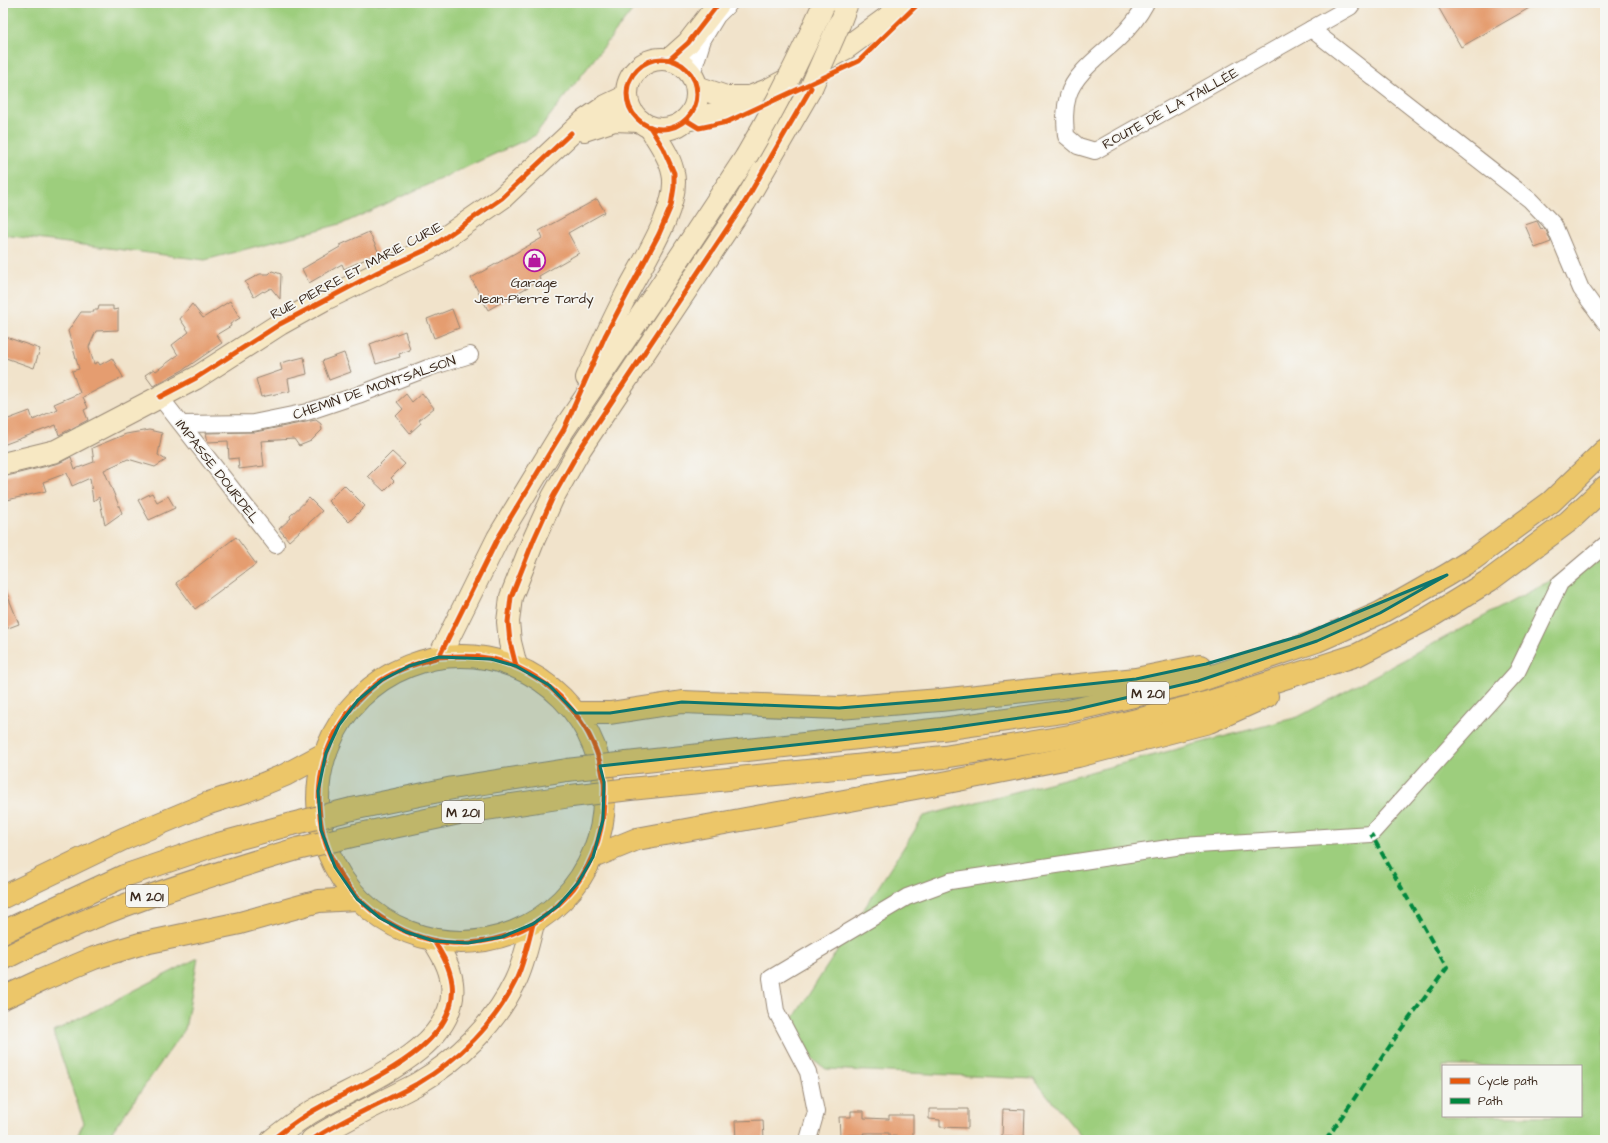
<svg xmlns="http://www.w3.org/2000/svg" width="1608" height="1143" viewBox="0 0 1608 1143" font-family="'Architects Daughter',sans-serif">
	<style>
		.green { fill: #9dce7d; stroke: #6c7c4e; fill-rule: evenodd }
		.building { fill: #e59d70 }
		.lines { fill: none; stroke-linecap: round; stroke-linejoin: round }
		.street-casing { stroke: #968674; stroke-width: 18 }
		.secondary-casing { stroke: #968674; stroke-width: 24 }
		.primary-casing { stroke: #968674; stroke-width: 24 }
		.highway-casing { stroke: #968674; stroke-width: 24 }
		.street { stroke: #fff; stroke-width: 16 }
		.secondary { stroke: #f7e8c3; stroke-width: 22 }
		.primary { stroke: #ecc669; stroke-width: 22 }
		.highway { stroke: #ecc669; stroke-width: 22 }
		.secondary-bridge-casing { stroke: #968674; stroke-width: 24; stroke-linecap: butt }
		.highway-bridge-casing { stroke: #968674; stroke-width: 24; stroke-linecap: butt }
		.secondary-bridge { stroke: #f7e8c3; stroke-width: 22 }
		.highway-bridge { stroke: #ecc669; stroke-width: 22 }
		.quiet { stroke: #00873e; stroke-width: 4; stroke-dasharray: 8 4; stroke-linecap: butt }
		.cycleway-casing { stroke: #f6f6f2; stroke-width: 8 }
		.cycleway { stroke: #e8590c; stroke-width: 5 }
		.marked { fill: #0f766e; fill-opacity: 0.2; stroke: #0f766e; stroke-width: 3; stroke-linejoin: round }
		.labels { text-anchor: middle; stroke-width: 3.5; stroke-linejoin: round; paint-order: stroke }
		.shield { fill: #f6f6f2; stroke: #73675e; stroke-width: 1 }
		.shield-label { font-size: 13px; font-weight: bold; fill: #3b2a1e }
		.street-label { font-size: 14px; fill: #3b2a1e; stroke: #f6f6f2 }
		.poi-label { font-size: 14px; fill: #3b2a1e; stroke: #f6f6f2 }
	</style>
	<rect width="100%" height="100%" fill="#f6f6f2"/>
	<filter id="ink" filterUnits="userSpaceOnUse"><feTurbulence type="fractalNoise" baseFrequency=".025" numOctaves="2"/><feDisplacementMap in="SourceGraphic" scale="8" xChannelSelector="R" yChannelSelector="G"/><feConvolveMatrix kernelMatrix="1 2 1 2 8 2 1 2 1" color-interpolation-filters="sRGB"/></filter>
	<filter id="wash" filterUnits="userSpaceOnUse"><feTurbulence type="fractalNoise" baseFrequency=".012" numOctaves="4" result="noise"/><feDisplacementMap in="SourceGraphic" scale="16" xChannelSelector="R" yChannelSelector="G"/><feGaussianBlur stdDeviation="0.9" result="paint"/><feColorMatrix in="noise" values="0 0 0 0 0 0 0 0 0 0 0 0 0 0 0 0 0 1.4 0 .05"/><feComposite in="paint" operator="in"/></filter>
	<g filter="url(#wash)">
		<rect width="100%" height="100%" fill="#f1e3cb"/>
		<g class="green">
			<polygon points="3,3 638,3 534,136 344,223 205,260 3,235"/>
			<path d="M1605,544V1140H1084L1034,1079L826,1069L782,1036L924,816L1298,717L1579,565ZM1443,1066H1581V1116H1443Z"/>
			<polygon points="198,958 185,1029 106,1140 75,1140 84,1123 53,1032"/>
		</g>
		<g id="blocks">
			<g class="building">
				<polygon points="1436,3 1538,3 1461,47"/>
				<polygon points="597,199 605,212 568,233 579,253 539,276 540,280 488,310 471,278 542,238 539,231"/>
				<polygon points="1537,221 1541,229 1544,228 1546,230 1551,242 1535,248 1525,225"/>
				<polygon points="369,232 379,253 344,269 342,264 309,283 302,269 340,247 340,245"/>
				<polygon points="272,271 281,274 280,299 271,288 264,292 263,291 254,297 245,282 260,274 269,274"/>
				<polygon points="230,301 240,318 230,324 231,326 216,335 222,343 183,370 153,386 145,375 154,369 156,371 178,355 172,345 189,332 180,319 192,304 203,318"/>
				<polygon points="99,306 113,306 113,310 118,309 118,330 96,331 89,347 94,364 98,362 100,365 112,358 123,377 83,397 88,408 84,410 88,420 59,435 56,425 3,445 3,421 30,411 33,420 57,409 54,404 80,393 72,371 79,369 68,331 81,312 94,312 93,310 98,310"/>
				<polygon points="452,309 459,328 434,338 427,319"/>
				<polygon points="405,331 410,350 399,354 400,357 376,364 370,344"/>
				<polygon points="6,337 40,349 34,368 3,357 3,345"/>
				<polygon points="344,353 351,372 329,380 322,361"/>
				<polygon points="304,357 307,374 288,379 290,391 261,397 256,379 282,370 280,363"/>
				<polygon points="422,393 434,408 419,420 421,423 410,433 396,416 403,409 397,402 406,394 412,402"/>
				<polygon points="316,420 321,424 322,430 311,441 299,446 294,439 261,441 264,466 239,469 238,458 229,459 228,441 208,442 206,433 255,432"/>
				<polygon points="149,430 162,433 158,455 166,460 155,467 128,459 104,470 122,513 105,525 99,497 93,501 90,478 72,486 67,473 43,482 46,491 3,501 3,477 59,463 71,457 75,469 94,462 92,448 126,434"/>
				<polygon points="392,452 405,464 391,478 394,481 384,491 368,476"/>
				<polygon points="344,485 365,506 349,522 328,501"/>
				<polygon points="152,493 157,502 168,496 175,508 149,520 138,500"/>
				<polygon points="309,498 322,511 289,541 279,529 291,518 290,516"/>
				<polygon points="236,537 256,564 195,609 176,583"/>
				<polygon points="3,584 19,624 3,630"/>
				<polygon points="929,1109 968,1109 968,1128 940,1127 940,1120 929,1119"/>
				<polygon points="1003,1109 1025,1110 1024,1140 1013,1140 1013,1136 1002,1136"/>
				<polygon points="851,1111 864,1111 864,1118 889,1119 889,1115 913,1115 913,1137 889,1136 889,1133 863,1133 864,1135 840,1135 839,1117 851,1117"/>
				<polygon points="763,1120 764,1139 736,1140 735,1121"/>
			</g>
		</g>
	</g>
	<g filter="url(#ink)">
		<use href="#blocks" fill-opacity="0" stroke="#968674" stroke-width="1"/>
		<g class="lines">
			<defs>
				<g id="street">
					<path d="M1146,3C1139,16 1129,29 1118,39C1101,55 1074,74 1068,96C1064,110 1065,122 1066,136L1078,146L1095,151L1350,7L1353,3"/>
					<polyline points="1311,29 1530,200 1554,225 1581,289 1605,322"/>
					<polyline points="692,74 703,39 717,16 730,3"/>
					<polyline points="160,397 276,545"/>
					<polyline points="182,424 253,423 307,412 358,395 428,368 470,355"/>
					<polyline points="808,1140 816,1112 808,1072 776,1011 771,978 907,897 950,881 1182,846 1371,834 1517,672 1560,583 1605,545"/>
				</g>
				<g id="secondary">
					<polyline points="839,24 847,3"/>
					<circle cx="662" cy="94" r="35"/>
					<polyline points="670,59 688,43 719,3"/>
					<polyline points="697,87 726,97 750,97"/>
					<polyline points="686,120 718,113 735,108 750,97 768,90 846,48 887,18 902,3"/>
					<polyline points="584,130 614,120 640,121"/>
					<path d="M587,378C599,350 612,323 626,295C641,265 681,206 673,173C670,156 658,141 650,127"/>
					<polyline points="3,464 56,451 196,378 280,324 325,299 430,248 502,198 584,121 606,106 627,96"/>
					<polyline points="439,657 498,538 564,429 655,295 746,157"/>
					<polyline points="516,666 510,642 508,622 511,597 534,539 553,497 580,449 745,202 811,88"/>
					<path d="M272,1140C287,1128 303,1116 320,1107C364,1082 460,1047 452,983C450,967 442,954 434,941"/>
					<path d="M312,1140C345,1118 382,1103 417,1084C458,1060 494,1025 515,982C524,964 528,943 533,924"/>
				</g>
				<circle id="primary" cx="461" cy="799" r="143"/>
				<g id="highway">
					<polyline points="576,713 610,713 682,702 839,708 940,700 1070,686 1136,679 1200,666"/>
					<polyline points="627,763 942,729 1069,711 1198,681 1317,641 1380,613 1447,575 1473,559 1551,502 1605,450"/>
					<polyline points="630,789 944,757 1076,735 1206,703 1357,655 1425,620 1490,580 1569,521 1605,487"/>
					<polyline points="352,809 453,788 567,770"/>
					<polyline points="356,835 459,813 571,796"/>
					<polyline points="593,857 637,839 948,782 1078,756 1209,722 1267,696"/>
					<polyline points="3,897 123,839 209,803 246,791 285,775 326,753"/>
					<polyline points="3,932 124,876 218,844 292,824"/>
					<path d="M3,959C97,910 197,879 297,849"/>
					<polyline points="3,998 42,980 94,958 140,944 240,923 319,901 357,899"/>
				</g>
			</defs>
			<use href="#street" class="street-casing"/>
			<use href="#secondary" class="secondary-casing"/>
			<use href="#primary" class="primary-casing"/>
			<use href="#highway" class="highway-casing"/>
			<use href="#street" class="street"/>
			<use href="#secondary" class="secondary"/>
			<use href="#primary" class="primary"/>
			<use href="#highway" class="highway"/>
			<defs>
				<g id="secondary-bridge">
					<polyline points="811,88 839,24"/>
					<path d="M746,157C775,108 800,58 823,6"/>
				</g>
				<g id="highway-bridge">
					<polyline points="567,770 627,763"/>
					<polyline points="571,796 630,789"/>
					<polyline points="292,824 352,809"/>
					<polyline points="297,849 356,835"/>
				</g>
			</defs>
			<use href="#secondary-bridge" class="secondary-bridge-casing"/>
			<use href="#highway-bridge" class="highway-bridge-casing"/>
			<use href="#secondary-bridge" class="secondary-bridge"/>
			<use href="#highway-bridge" class="highway-bridge"/>
			<polyline class="quiet" points="1326,1140 1402,1028 1447,968 1371,834"/>
			<defs>
				<g id="cycleway">
					<circle cx="662" cy="94" r="35"/>
					<polyline points="670,59 688,43 719,3"/>
					<polyline points="686,120 699,128 727,122 859,61 919,3"/>
					<polyline points="160,397 196,378 280,324 378,272 430,248 502,198 571,133"/>
					<path d="M439,657C457,656 475,655 493,659C550,673 596,723 604,782C605,788 604,794 604,800C603,876 546,938 469,943C444,945 416,938 395,926C300,874 293,745 380,681C398,669 418,663 439,657L498,538L564,429L605,336L659,234L671,206L674,187V173L663,148L650,127"/>
					<polyline points="516,666 510,642 508,622 511,597 534,539 553,497 580,449 745,202 811,88"/>
					<path d="M272,1140C287,1128 303,1116 320,1107C364,1082 460,1047 452,983C450,967 442,954 434,941"/>
					<path d="M312,1140C345,1118 382,1103 417,1084C458,1060 494,1025 515,982C524,964 528,943 533,924"/>
				</g>
			</defs>
			<use href="#cycleway" class="cycleway-casing"/>
			<use href="#cycleway" class="cycleway"/>
		</g>
	</g>
	<path class="marked" d="M1447,575L1380,613L1317,641L1198,681L1069,711L942,729L600,766L604,782L603,820L593,857L578,883L558,906L533,924L502,937L468,943L434,941L406,932L380,918L357,899L335,867L321,830L318,791L326,753L339,725L358,700L382,680L409,666L439,657L491,659L516,666L549,685L576,713H610L682,702L839,708L940,700L1136,679L1206,664L1300,636Z"/>
	<defs>
		<symbol id="shop-ring" viewBox="-11 -11 22 22"><circle r="9.5" fill="#f6f6f2" stroke="#b5179e" stroke-width="1.5"/><path d="M-5-2.5h2.3a2.7 3.5 0 0 1 5.4 0H5L5.5 6h-11ZM-1.5-2.5h3a1.5 2.3 0 0 0-3 0Z" fill="#b5179e"/></symbol>
	</defs>
	<g fill-rule="evenodd">
		<use href="#shop-ring" x="522" y="248" width="25" height="25"/>
	</g>
	<g class="labels">
		<g class="shield">
			<rect x="1127" y="682" width="42" height="22" rx="3"/>
			<rect x="442" y="801" width="42" height="22" rx="3"/>
			<rect x="126" y="885" width="42" height="22" rx="3"/>
		</g>
		<g class="shield-label">
			<text x="1148" y="698">M 201</text>
			<text x="463" y="817">M 201</text>
			<text x="147" y="901">M 201</text>
		</g>
		<g class="street-label">
			<text transform="translate(1170 108) rotate(-29)" y="5">ROUTE DE LA TAILLÉE</text>
			<text transform="translate(356 270) rotate(-28)" y="5">RUE PIERRE ET MARIE CURIE</text>
			<text transform="translate(374 387) rotate(-19)" y="5">CHEMIN DE MONTSALSON</text>
			<text transform="translate(218 471) rotate(52)" y="5">IMPASSE DOURDEL</text>
		</g>
		<g class="poi-label">
			<text x="534" y="287">Garage<tspan x="534" dy="16">Jean-Pierre Tardy</tspan></text>
		</g>
	</g>
	<rect width="1608" height="1143" fill="none" stroke="#f6f6f2" stroke-width="16"/>
	<rect x="1442" y="1065" width="140" height="52" fill="#f6f6f2" stroke="#aba49d"/>
	<rect x="1450" y="1078" width="20" height="6" fill="#e8590c" stroke="#aba49d"/>
	<text x="1478" y="1085" font-size="12" fill="#3b2a1e">Cycle path</text>
	<rect x="1450" y="1098" width="20" height="6" fill="#00873e" stroke="#aba49d"/>
	<text x="1478" y="1105" font-size="12" fill="#3b2a1e">Path</text>
</svg>
